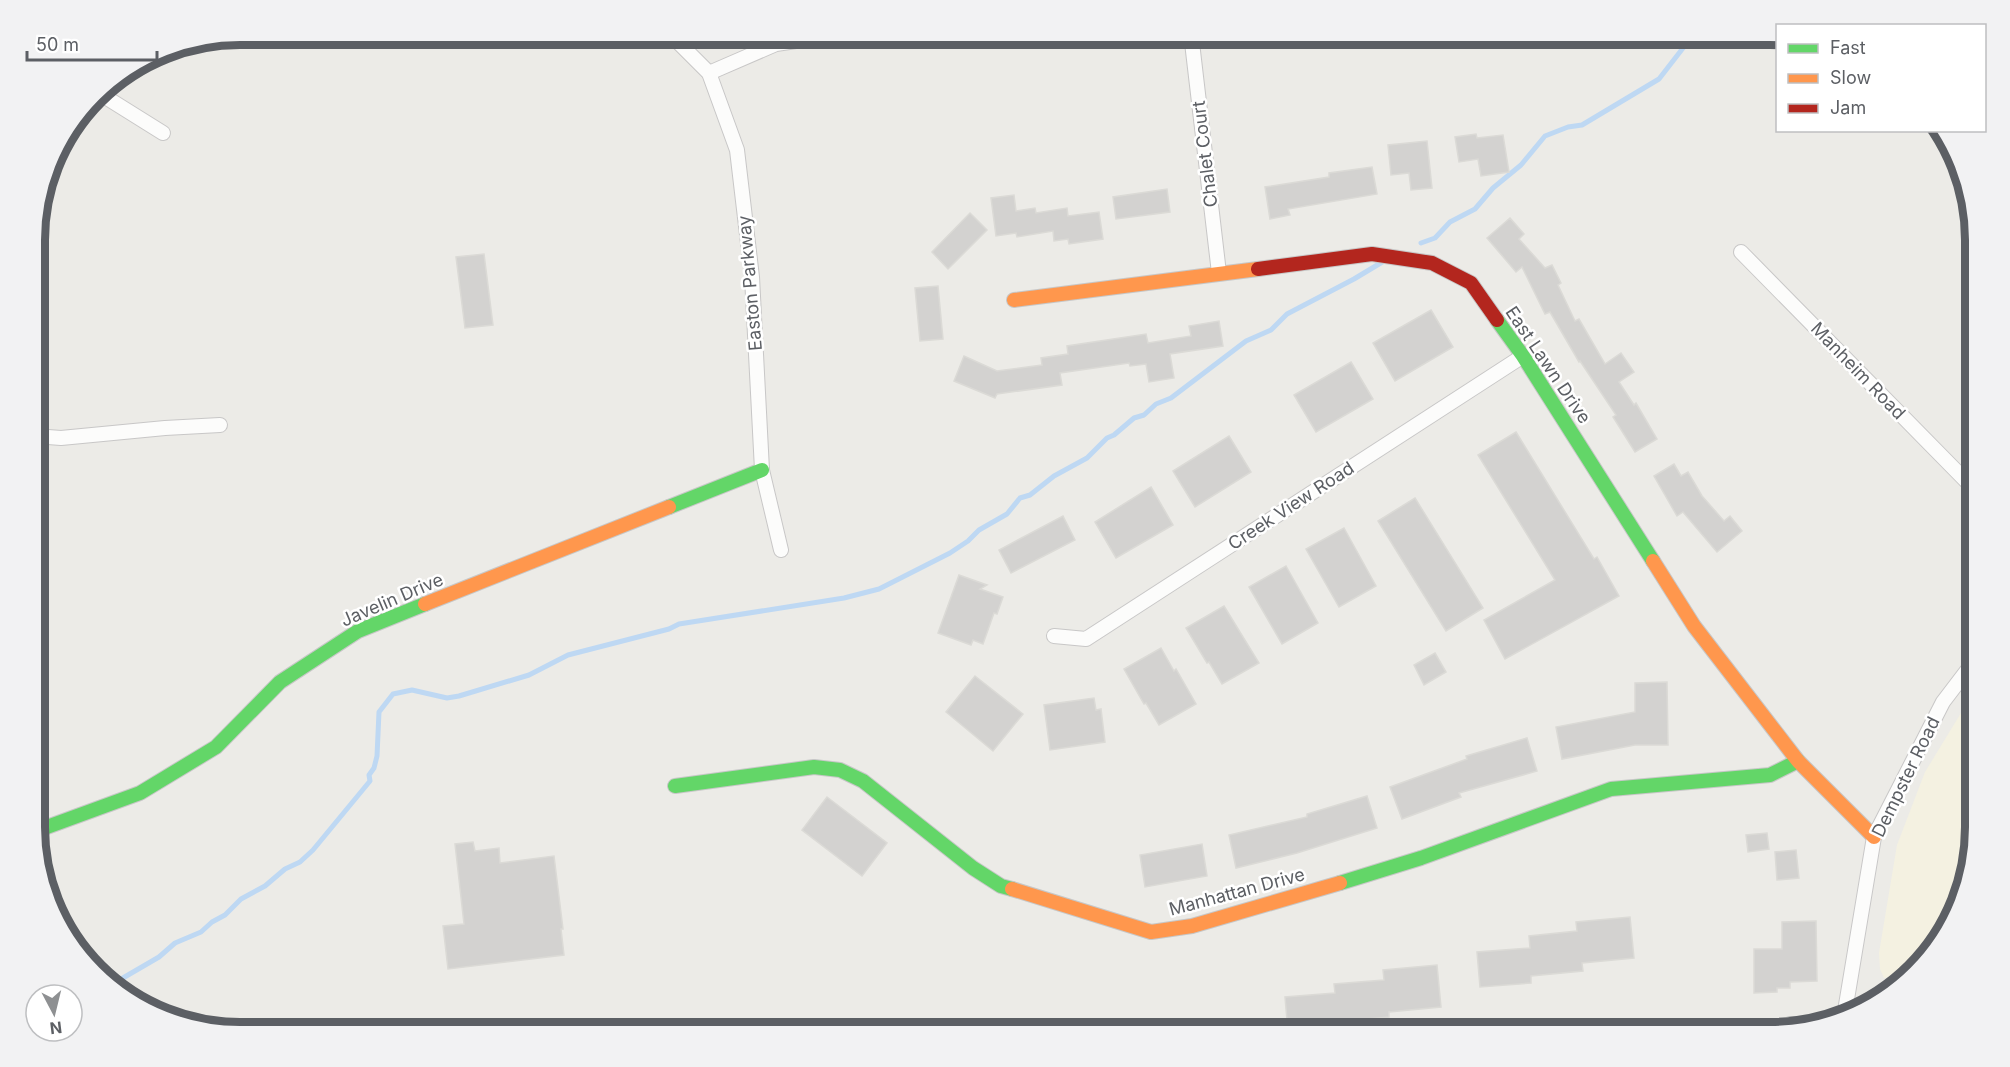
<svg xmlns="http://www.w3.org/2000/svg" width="2010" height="1067" viewBox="0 0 2010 1067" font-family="Inter,sans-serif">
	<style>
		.commercial { fill: #f4f1e1 }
		.green { fill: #d5e7d5 }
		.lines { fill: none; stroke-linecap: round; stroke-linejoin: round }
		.stream { stroke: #bed8f3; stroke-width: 5 }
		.building { fill: #d3d2d0; stroke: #dbdad6; stroke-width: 1.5 }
		.street-casing { stroke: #c8c7c7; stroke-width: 16 }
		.fast-casing { stroke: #c7c7c7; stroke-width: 16 }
		.slow-casing { stroke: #c7c7c7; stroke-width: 16 }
		.jam-casing { stroke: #c7c7c7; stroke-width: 16 }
		.street { stroke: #fcfcfb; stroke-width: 14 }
		.fast { stroke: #63d668; stroke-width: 14 }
		.slow { stroke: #ff974d; stroke-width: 14 }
		.jam { stroke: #b3261e; stroke-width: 14 }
		.labels { text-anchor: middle; stroke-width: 5; stroke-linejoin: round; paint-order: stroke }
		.street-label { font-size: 18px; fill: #5c5f64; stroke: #fff }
		.rim { fill: none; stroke: #5c5f64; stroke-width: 8 }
	</style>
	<rect width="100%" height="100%" fill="#ecebe7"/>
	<polygon class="commercial" points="1975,690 1975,827 1954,918 1904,975 1884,978 1880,969 1879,953 1897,845 1925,772"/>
	<polygon class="green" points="1593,34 1686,34 1686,35 1595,48"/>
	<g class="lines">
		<g class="stream">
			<polyline points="1421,243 1435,238 1450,222 1475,209 1493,188 1521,165 1545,136 1568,127 1582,125 1659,79 1690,39 1691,34"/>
			<polyline points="116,982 159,957 175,943 201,932 212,922 225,915 241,899 265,886 285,869 300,862 313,850 370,781 369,775 374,768 377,756 379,712 393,694 412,690 447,698 459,696 529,675 568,655 669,629 679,624 844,598 879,589 950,553 968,541 979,530 1007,514 1020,498 1030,495 1054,476 1087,458 1107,438 1114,435 1134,418 1144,415 1156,404 1171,398 1246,341 1271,330 1287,314 1354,279 1384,261"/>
		</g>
	</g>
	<g class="building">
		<polygon points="1476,134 1477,138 1503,135 1509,172 1481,176 1478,159 1459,162 1455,137"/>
		<polygon points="1427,141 1432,188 1411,190 1409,173 1391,175 1388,145"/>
		<polygon points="1372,167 1377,194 1288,209 1290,215 1270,219 1265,187 1329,177 1329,173"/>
		<polygon points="1167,189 1170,212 1116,219 1113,197"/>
		<polygon points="1014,195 1016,211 1035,208 1036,213 1067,208 1068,216 1099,212 1103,239 1069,244 1068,239 1054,241 1053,231 1017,237 1016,233 996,236 991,198"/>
		<polygon points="970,213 987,230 948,269 932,252"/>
		<polygon points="1510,218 1524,234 1519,239 1545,268 1552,265 1561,283 1558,285 1575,321 1579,319 1605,364 1621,353 1634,372 1619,382 1634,405 1636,403 1657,439 1635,452 1613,417 1616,415 1580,361 1579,362 1550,312 1545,314 1522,267 1516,272 1487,238"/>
		<polygon points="484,254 493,325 465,328 456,257"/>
		<polygon points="938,286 943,339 920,341 915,288"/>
		<polygon points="1431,310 1453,347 1395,381 1373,343"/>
		<polygon points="1219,321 1223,346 1170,354 1174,378 1149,382 1146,364 1130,366 1129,363 1060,373 1062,385 997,394 995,398 954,381 964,356 997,371 1042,365 1041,358 1068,354 1067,346 1146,334 1148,343 1191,336 1189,326"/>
		<polygon points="1351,362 1373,399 1316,432 1294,395"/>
		<polygon points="1516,432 1594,559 1597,557 1619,596 1505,659 1484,620 1555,580 1478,455"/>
		<polygon points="1229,436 1251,472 1195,507 1173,471"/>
		<polygon points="1674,464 1681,476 1688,472 1702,496 1724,521 1730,516 1742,531 1717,552 1683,512 1677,516 1654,476"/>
		<polygon points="1151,487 1173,525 1116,558 1095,522"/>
		<polygon points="1415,498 1483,608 1446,631 1378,521"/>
		<polygon points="1063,516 1075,540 1011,573 999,550"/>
		<polygon points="1344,528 1376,586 1339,607 1306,549"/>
		<polygon points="1286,566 1318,623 1282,644 1249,587"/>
		<polygon points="959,575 987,585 980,589 1003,597 997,614 994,613 983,644 973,640 971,645 938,633"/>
		<polygon points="1224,606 1259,663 1222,684 1209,662 1207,663 1186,628"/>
		<polygon points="1161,648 1174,671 1176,669 1196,704 1159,725 1146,703 1144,704 1124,669"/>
		<polygon points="1435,653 1446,672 1424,685 1414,665"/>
		<polygon points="975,676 1023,714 993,751 946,712"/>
		<polygon points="1667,682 1668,745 1635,745 1562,759 1556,727 1635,712 1635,683"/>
		<polygon points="1094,698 1096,710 1101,709 1105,742 1050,750 1044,705"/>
		<polygon points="1527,738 1537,771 1459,793 1461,797 1402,819 1390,787 1467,759 1466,756"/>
		<polygon points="1367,796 1377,828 1297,853 1236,868 1229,835 1307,817 1307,814"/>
		<polygon points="827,797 887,843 862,876 802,830"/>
		<polygon points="1767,833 1769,849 1748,852 1746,835"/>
		<polygon points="473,842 475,851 499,848 500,863 554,856 563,929 561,929 564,955 448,969 443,926 464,924 455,844"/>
		<polygon points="1202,844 1207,876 1145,887 1140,855"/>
		<polygon points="1796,850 1799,878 1777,880 1775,852"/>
		<polygon points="1630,917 1634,958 1582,963 1583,971 1531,976 1531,983 1480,987 1477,952 1530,948 1529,936 1577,931 1576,922"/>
		<polygon points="1816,921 1817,981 1790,982 1790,988 1777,988 1777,992 1754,993 1754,949 1782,949 1782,922"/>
		<polygon points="1437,965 1441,1007 1389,1012 1389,1017 1337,1022 1337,1030 1288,1032 1285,997 1335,993 1334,984 1384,980 1383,970"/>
	</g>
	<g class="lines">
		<defs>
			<g id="street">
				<polyline points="670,34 709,73 737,150 752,277 762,470 781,550"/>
				<polyline points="1191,34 1219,273"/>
				<polyline points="709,73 776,44 842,34"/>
				<polyline points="99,93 163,133"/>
				<polyline points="1741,252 1975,490"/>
				<polyline points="35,436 61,438 165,428 220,425"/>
				<polyline points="1054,636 1086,639 1523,356"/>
				<polyline points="1845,1011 1874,837 1943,702 1975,660"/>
			</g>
			<g id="fast">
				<polyline points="1497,320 1523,356 1653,561"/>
				<polyline points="669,507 762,470"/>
				<polyline points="675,786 814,767 840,770 863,781 973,868 1001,886 1012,889"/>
				<polyline points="36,831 140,793 216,747 280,682 358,631 425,604"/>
				<polyline points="1340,883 1421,858 1611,789 1770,775 1798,761"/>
			</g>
			<g id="slow">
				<polyline points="1014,300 1258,269"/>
				<polyline points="1653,561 1694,626 1798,761 1874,837"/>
				<polyline points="425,604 669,507"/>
				<polyline points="1012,889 1151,932 1192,926 1340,883"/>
			</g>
			<polyline id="jam" points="1258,269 1372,254 1432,263 1471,283 1497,320"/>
		</defs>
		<use href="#street" class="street-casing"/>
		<use href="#fast" class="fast-casing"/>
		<use href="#slow" class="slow-casing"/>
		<use href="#jam" class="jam-casing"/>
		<use href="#street" class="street"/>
		<use href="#fast" class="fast"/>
		<use href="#slow" class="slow"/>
		<use href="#jam" class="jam"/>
	</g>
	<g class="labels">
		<g class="street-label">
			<text transform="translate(1205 154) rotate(-97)" y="6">Chalet Court</text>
			<text transform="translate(750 283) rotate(-95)" y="6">Easton Parkway</text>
			<text transform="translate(1548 365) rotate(56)" y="6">East Lawn Drive</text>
			<text transform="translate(1858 371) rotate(46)" y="6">Manheim Road</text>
			<text transform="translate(1291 506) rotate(-33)" y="6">Creek View Road</text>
			<text transform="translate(392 600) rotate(-23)" y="6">Javelin Drive</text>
			<text transform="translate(1906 777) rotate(-64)" y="6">Dempster Road</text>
			<text transform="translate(1237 892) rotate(-15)" y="6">Manhattan Drive</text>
		</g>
	</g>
	<path d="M0 0H2010V1067H0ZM240 45H1770A195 195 0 0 1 1965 240V827A195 195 0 0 1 1770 1022H240A195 195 0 0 1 45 827V240A195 195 0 0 1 240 45Z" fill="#f2f2f3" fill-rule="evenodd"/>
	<path class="rim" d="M240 45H1770A195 195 0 0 1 1965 240V827A195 195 0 0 1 1770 1022H240A195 195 0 0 1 45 827V240A195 195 0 0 1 240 45Z"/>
	<rect x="1776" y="24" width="210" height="108" fill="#ffffff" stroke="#bebfc1" stroke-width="1.5"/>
	<rect x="1788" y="44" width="30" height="9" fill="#63d668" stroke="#bebfc1" stroke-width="1.5"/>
	<text x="1830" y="54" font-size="18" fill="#5c5f64">Fast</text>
	<rect x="1788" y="74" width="30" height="9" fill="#ff974d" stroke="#bebfc1" stroke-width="1.5"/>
	<text x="1830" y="84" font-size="18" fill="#5c5f64">Slow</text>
	<rect x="1788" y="104" width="30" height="9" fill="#b3261e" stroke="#bebfc1" stroke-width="1.5"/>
	<text x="1830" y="114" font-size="18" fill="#5c5f64">Jam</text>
	<g transform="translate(54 1013) rotate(173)"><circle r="28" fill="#ffffff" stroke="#bebfc1" stroke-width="1.5"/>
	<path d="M0-4.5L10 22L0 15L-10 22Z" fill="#8e9092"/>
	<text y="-9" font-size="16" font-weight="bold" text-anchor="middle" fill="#5c5f64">N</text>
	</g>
	<path d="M27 51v9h130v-9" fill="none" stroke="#5c5f64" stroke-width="3"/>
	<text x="36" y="51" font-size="18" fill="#5c5f64" stroke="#ffffff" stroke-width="4.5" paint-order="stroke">50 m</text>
</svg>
